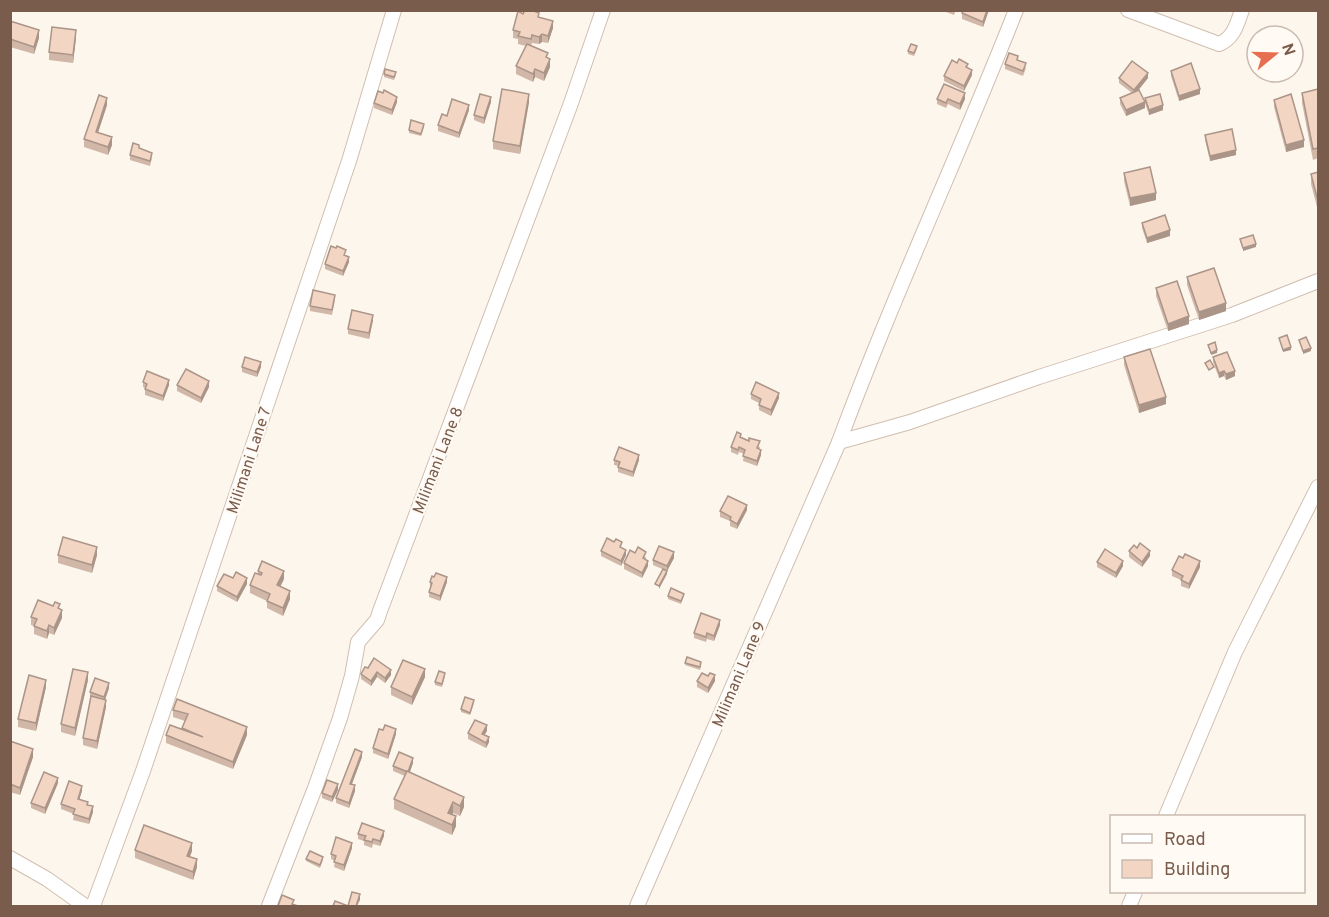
<svg xmlns="http://www.w3.org/2000/svg" width="1329" height="917" viewBox="0 0 1329 917" font-family="Overpass,sans-serif">
	<style>
		.lines { fill: none; stroke-linecap: round; stroke-linejoin: round }
		.minor-casing { stroke: #d1beb0; stroke-width: 16 }
		.minor { stroke: #fff; stroke-width: 14 }
		.wall { fill: #d1b7a8 }
		.shaded-wall { fill: #aa9588 }
		.building { fill: #f3d5c3; stroke: #aa9588; stroke-width: 1.5 }
		.labels { text-anchor: middle; stroke-width: 4.5; stroke-linejoin: round; paint-order: stroke }
		.street-label { font-size: 16px; fill: #7a5c4d; stroke: #fffaf3 }
	</style>
	<rect width="100%" height="100%" fill="#fdf6ec"/>
	<g class="lines">
		<defs>
			<g id="minor">
				<path d="M1128,10L1219,44C1234,38 1237,24 1242,10"/>
				<polyline points="839,442 910,422 1039,377 1232,315 1318,281"/>
				<polyline points="1166,816 1235,652 1318,487"/>
				<polyline points="10,858 47,879 85,906"/>
				<polyline points="93,906 143,771 349,161 394,10"/>
				<polyline points="269,906 315,788 340,718 352,676 358,642 377,620 380,611 570,106 603,10"/>
				<path d="M637,906L839,442C893,296 959,155 1016,10"/>
				<polyline points="1129,906 1135,892"/>
			</g>
		</defs>
		<use href="#minor" class="minor-casing"/>
		<use href="#minor" class="minor"/>
	</g>
	<g class="wall">
		<polygon points="946,10 956,10 954,15 946,12"/>
		<polygon points="989,10 983,27 962,19 962,13"/>
		<polygon points="523,14 539,17 553,28 548,43 542,42 539,44 532,43 531,46 548,58 550,67 544,81 535,77 533,82 516,74 516,66 526,46 518,44 518,39 513,38 513,30"/>
		<polygon points="10,21 39,38 34,54 10,47"/>
		<polygon points="76,38 73,63 49,60 49,52"/>
		<polygon points="917,49 914,56 908,54 908,51"/>
		<polygon points="1018,60 1026,68 1023,76 1005,69 1005,64"/>
		<polygon points="968,68 972,75 964,91 944,81 944,76"/>
		<polygon points="1171,71 1200,94 1179,101 1171,76"/>
		<polygon points="384,74 396,75 394,80 384,77"/>
		<polygon points="1119,78 1148,78 1138,91 1145,108 1126,116 1120,104 1120,98 1132,93 1119,83"/>
		<polygon points="1318,89 1318,158 1313,160 1302,103 1302,93"/>
		<polygon points="1145,98 1163,110 1149,115 1145,103"/>
		<polygon points="937,99 965,99 960,110 948,104 946,108 937,104"/>
		<polygon points="1274,100 1304,147 1286,152 1274,107"/>
		<polygon points="397,102 392,115 374,108 374,103"/>
		<polygon points="491,102 484,124 474,120 474,115"/>
		<polygon points="529,102 520,154 493,149 493,141"/>
		<polygon points="107,105 98,132 112,145 108,155 84,147 84,139"/>
		<polygon points="469,110 459,138 438,131 438,125 447,116"/>
		<polygon points="424,127 421,136 409,133 409,130"/>
		<polygon points="1205,135 1236,155 1210,161 1205,140"/>
		<polygon points="130,155 152,158 150,166 130,160"/>
		<polygon points="1318,172 1318,211 1311,184 1311,174"/>
		<polygon points="1124,173 1156,200 1130,206 1124,181"/>
		<polygon points="1142,223 1170,236 1147,243 1142,228"/>
		<polygon points="346,255 349,262 343,276 325,269 325,264"/>
		<polygon points="1187,277 1226,311 1199,320 1187,285"/>
		<polygon points="1156,288 1189,324 1168,331 1156,296"/>
		<polygon points="335,300 332,315 310,311 310,306"/>
		<polygon points="373,320 369,339 348,334 348,329"/>
		<polygon points="1124,357 1166,404 1139,413 1124,365"/>
		<polygon points="1213,357 1235,376 1226,380 1224,376 1219,378 1213,362"/>
		<polygon points="242,367 261,367 257,377 242,372"/>
		<polygon points="143,382 169,385 163,401 145,395 145,388 143,387"/>
		<polygon points="177,385 209,387 201,403 177,391"/>
		<polygon points="751,394 779,398 771,416 759,410 759,403 751,399"/>
		<polygon points="741,437 760,447 759,449 761,455 757,466 743,461 744,454 739,452 738,455 731,452 731,447"/>
		<polygon points="614,460 639,460 633,477 618,472 618,466 614,465"/>
		<polygon points="747,510 737,529 730,526 730,521 720,517 720,511"/>
		<polygon points="622,548 626,555 621,566 601,556 601,551"/>
		<polygon points="1129,551 1150,556 1142,567 1129,557"/>
		<polygon points="635,553 646,557 645,560 648,566 642,578 624,569 624,563"/>
		<polygon points="58,555 97,555 92,573 58,563"/>
		<polygon points="674,558 667,571 653,565 653,560"/>
		<polygon points="1097,562 1123,566 1116,578 1097,567"/>
		<polygon points="1200,567 1189,589 1181,586 1181,580 1172,576 1172,570"/>
		<polygon points="258,571 284,579 280,587 290,599 283,616 267,608 267,601 250,593 250,585 258,574"/>
		<polygon points="233,578 247,584 237,602 217,591 217,586"/>
		<polygon points="430,582 447,582 440,601 429,597 429,592 431,588 430,587"/>
		<polygon points="668,596 684,596 681,604 668,599"/>
		<polygon points="60,609 62,618 54,635 49,633 47,639 34,634 34,626 31,625 31,617"/>
		<polygon points="720,625 714,641 707,639 706,642 694,638 694,633"/>
		<polygon points="685,663 701,664 700,670 685,665"/>
		<polygon points="368,668 391,675 385,683 377,677 371,686 361,679 361,674"/>
		<polygon points="445,676 442,687 435,685 435,682"/>
		<polygon points="425,677 412,705 391,695 391,687"/>
		<polygon points="88,680 75,736 61,732 61,724"/>
		<polygon points="697,681 715,681 708,693 697,687"/>
		<polygon points="46,687 36,731 18,727 18,719"/>
		<polygon points="109,688 105,699 106,707 97,749 83,745 83,738 91,698 90,697 90,692"/>
		<polygon points="474,703 470,715 461,712 461,709"/>
		<polygon points="173,710 247,735 233,769 166,743 166,735 182,729 185,721 173,717"/>
		<polygon points="383,730 396,734 388,759 373,753 373,748"/>
		<polygon points="487,731 484,735 489,742 486,748 468,739 468,733"/>
		<polygon points="10,741 33,757 20,795 10,792"/>
		<polygon points="362,757 352,784 355,791 349,808 336,803 336,798"/>
		<polygon points="413,763 410,772 464,807 460,816 453,813 452,814 456,826 452,835 394,809 394,799 405,776 393,771 393,766"/>
		<polygon points="58,783 45,814 31,808 31,803"/>
		<polygon points="338,790 332,802 322,798 322,793"/>
		<polygon points="82,791 79,799 88,805 93,812 89,824 73,820 74,814 61,809 61,804"/>
		<polygon points="358,834 384,836 380,846 373,844 372,848 364,845 364,841 358,839"/>
		<polygon points="352,848 344,871 334,867 335,861 331,859 331,854"/>
		<polygon points="135,850 192,851 190,857 197,867 193,880 135,858"/>
		<polygon points="306,859 323,860 320,868 306,861"/>
	</g>
	<g class="shaded-wall">
		<polygon points="987,10 989,10 983,27 983,22"/>
		<polygon points="553,21 553,28 548,43 548,36"/>
		<polygon points="39,30 39,38 34,54 34,47"/>
		<polygon points="76,30 76,38 73,63 73,55"/>
		<polygon points="542,34 542,42 539,44 539,37"/>
		<polygon points="550,59 550,67 544,81 544,73"/>
		<polygon points="535,69 535,77 533,82 533,74"/>
		<polygon points="972,70 972,75 964,91 964,86"/>
		<polygon points="1148,73 1148,78 1134,95 1134,90"/>
		<polygon points="1200,89 1200,94 1179,101 1179,96"/>
		<polygon points="965,93 965,99 960,110 960,104"/>
		<polygon points="529,94 529,102 520,154 520,146"/>
		<polygon points="397,97 397,102 392,115 392,110"/>
		<polygon points="491,97 491,102 484,124 484,118"/>
		<polygon points="107,98 107,105 96,139 96,132"/>
		<polygon points="1145,102 1145,108 1126,116 1126,110"/>
		<polygon points="469,105 469,110 459,138 459,133"/>
		<polygon points="1163,105 1163,110 1149,115 1149,110"/>
		<polygon points="112,137 112,145 108,155 108,147"/>
		<polygon points="1304,140 1304,147 1286,152 1286,145"/>
		<polygon points="1236,150 1236,155 1210,161 1210,156"/>
		<polygon points="1156,193 1156,200 1130,206 1130,198"/>
		<polygon points="1170,230 1170,236 1147,243 1147,238"/>
		<polygon points="1256,244 1256,247 1243,251 1243,248"/>
		<polygon points="349,257 349,262 343,276 343,271"/>
		<polygon points="1226,303 1226,311 1199,320 1199,312"/>
		<polygon points="373,315 373,320 369,339 369,333"/>
		<polygon points="1189,316 1189,324 1168,331 1168,324"/>
		<polygon points="1291,347 1291,350 1283,352 1283,350"/>
		<polygon points="1311,348 1311,351 1303,354 1303,351"/>
		<polygon points="1217,350 1217,353 1211,355 1211,353"/>
		<polygon points="261,362 261,367 257,377 257,372"/>
		<polygon points="1224,371 1224,376 1219,378 1219,373"/>
		<polygon points="1235,371 1235,376 1226,380 1226,374"/>
		<polygon points="169,380 169,385 163,401 163,396"/>
		<polygon points="209,381 209,387 201,403 201,398"/>
		<polygon points="779,393 779,398 771,416 771,410"/>
		<polygon points="1166,397 1166,404 1139,413 1139,405"/>
		<polygon points="761,450 761,455 757,466 757,461"/>
		<polygon points="639,455 639,460 633,477 633,472"/>
		<polygon points="747,505 747,510 737,529 737,524"/>
		<polygon points="97,547 97,555 92,573 92,565"/>
		<polygon points="626,550 626,555 621,566 621,561"/>
		<polygon points="1150,551 1150,556 1142,567 1142,562"/>
		<polygon points="674,552 674,558 667,571 667,566"/>
		<polygon points="648,561 648,566 642,578 642,573"/>
		<polygon points="1123,561 1123,566 1116,578 1116,573"/>
		<polygon points="1200,561 1200,567 1189,589 1189,584"/>
		<polygon points="284,571 284,579 277,593 277,585"/>
		<polygon points="667,571 667,574 659,589 659,586"/>
		<polygon points="447,577 447,582 440,601 440,596"/>
		<polygon points="247,578 247,584 237,602 237,597"/>
		<polygon points="290,591 290,599 283,616 283,608"/>
		<polygon points="62,610 62,618 54,635 54,628"/>
		<polygon points="720,620 720,625 714,641 714,636"/>
		<polygon points="49,625 49,633 47,639 47,631"/>
		<polygon points="425,669 425,677 412,705 412,697"/>
		<polygon points="391,670 391,675 385,683 385,678"/>
		<polygon points="88,672 88,680 75,736 75,728"/>
		<polygon points="377,672 377,677 371,686 371,681"/>
		<polygon points="715,675 715,681 708,693 708,688"/>
		<polygon points="46,680 46,687 36,731 36,723"/>
		<polygon points="109,683 109,688 104,703 104,697"/>
		<polygon points="106,700 106,707 97,749 97,741"/>
		<polygon points="487,725 487,731 482,739 482,734"/>
		<polygon points="247,727 247,735 233,769 233,762"/>
		<polygon points="396,729 396,734 388,759 388,754"/>
		<polygon points="489,737 489,742 486,748 486,743"/>
		<polygon points="33,749 33,757 20,795 20,788"/>
		<polygon points="362,752 362,757 350,789 350,784"/>
		<polygon points="413,758 413,763 408,777 408,772"/>
		<polygon points="58,778 58,783 45,814 45,808"/>
		<polygon points="338,784 338,790 332,802 332,797"/>
		<polygon points="355,785 355,791 349,808 349,803"/>
		<polygon points="82,786 82,791 78,804 78,799"/>
		<polygon points="464,797 464,807 460,816 460,806"/>
		<polygon points="453,802 453,813 448,823 448,813"/>
		<polygon points="93,806 93,812 89,824 89,819"/>
		<polygon points="456,816 456,826 452,835 452,825"/>
		<polygon points="384,831 384,836 380,846 380,841"/>
		<polygon points="192,843 192,851 187,863 187,856"/>
		<polygon points="352,843 352,848 344,871 344,865"/>
		<polygon points="197,859 197,867 193,880 193,872"/>
		<polygon points="360,894 360,900 357,906 356,906"/>
	</g>
	<g class="building">
		<polygon points="525,10 531,10 539,13 538,17 553,21 548,36 542,34 539,37 532,35 531,39 518,36 520,32 513,30 518,11 523,14"/>
		<polygon points="963,10 987,10 983,22 962,13"/>
		<polygon points="10,21 39,30 34,47 10,39"/>
		<polygon points="52,27 76,30 73,55 49,52"/>
		<polygon points="527,44 548,53 546,57 550,59 544,73 535,69 533,74 516,66"/>
		<polygon points="911,44 917,46 914,53 908,51"/>
		<polygon points="1009,53 1018,56 1017,60 1026,63 1023,71 1005,64"/>
		<polygon points="959,59 968,64 966,67 972,70 964,86 944,76 952,60 957,63"/>
		<polygon points="1132,61 1148,73 1134,90 1119,78"/>
		<polygon points="1191,63 1200,89 1179,96 1171,71"/>
		<polygon points="385,69 396,72 394,77 384,74"/>
		<polygon points="944,84 965,93 960,104 948,99 946,103 937,99"/>
		<polygon points="502,89 529,94 520,146 493,141"/>
		<polygon points="1318,89 1318,148 1313,149 1302,93"/>
		<polygon points="384,90 397,97 392,110 374,103 378,91 383,93"/>
		<polygon points="1139,90 1145,102 1126,110 1120,98"/>
		<polygon points="480,94 491,97 484,118 474,115"/>
		<polygon points="1160,94 1163,105 1149,110 1145,98"/>
		<polygon points="1291,94 1304,140 1286,145 1274,100"/>
		<polygon points="99,95 107,98 96,132 112,137 108,147 84,139"/>
		<polygon points="452,99 469,105 459,133 438,125 442,114 447,116"/>
		<polygon points="411,120 424,124 421,134 409,130"/>
		<polygon points="1232,129 1236,150 1210,156 1205,135"/>
		<polygon points="133,143 139,145 139,148 152,153 150,161 130,155"/>
		<polygon points="1150,167 1156,193 1130,198 1124,173"/>
		<polygon points="1318,172 1318,201 1311,174"/>
		<polygon points="1165,215 1170,230 1147,238 1142,223"/>
		<polygon points="1253,235 1256,244 1243,248 1240,239"/>
		<polygon points="331,246 336,248 337,246 346,250 344,255 349,257 343,271 325,264"/>
		<polygon points="1214,268 1226,303 1199,312 1187,277"/>
		<polygon points="1177,281 1189,316 1168,324 1156,288"/>
		<polygon points="313,290 335,295 332,310 310,306"/>
		<polygon points="352,310 373,315 369,333 348,329"/>
		<polygon points="1287,335 1291,347 1283,350 1279,338"/>
		<polygon points="1306,337 1311,348 1303,351 1299,340"/>
		<polygon points="1215,342 1217,350 1211,353 1208,345"/>
		<polygon points="1150,349 1166,397 1139,405 1124,357"/>
		<polygon points="1227,352 1235,371 1226,374 1224,371 1219,373 1213,357"/>
		<polygon points="245,357 261,362 257,372 242,367"/>
		<polygon points="1210,360 1214,367 1209,370 1205,363"/>
		<polygon points="186,369 209,381 201,398 177,385"/>
		<polygon points="147,371 169,380 163,396 145,389 147,384 143,382"/>
		<polygon points="756,382 779,393 771,410 759,405 761,399 751,394"/>
		<polygon points="737,432 741,434 740,437 749,441 749,438 760,441 757,448 761,450 757,461 743,456 745,450 739,447 738,450 731,447"/>
		<polygon points="619,447 639,455 633,472 618,467 620,462 614,460"/>
		<polygon points="728,496 747,505 737,524 730,520 731,517 720,511"/>
		<polygon points="63,537 97,547 92,565 58,555"/>
		<polygon points="607,538 614,542 616,539 622,542 620,547 626,550 621,561 601,551"/>
		<polygon points="1140,543 1150,551 1142,562 1129,551 1134,545 1137,548"/>
		<polygon points="659,546 674,552 667,566 653,560"/>
		<polygon points="638,547 646,552 643,558 648,561 642,573 624,563 630,550 635,553"/>
		<polygon points="1105,549 1123,561 1116,573 1097,562"/>
		<polygon points="1185,554 1200,561 1189,584 1181,580 1183,576 1172,570 1179,556 1183,558"/>
		<polygon points="262,561 284,571 277,585 290,591 283,608 267,601 270,594 250,585 255,573 261,575 262,573 258,571"/>
		<polygon points="663,569 667,571 659,586 655,584"/>
		<polygon points="236,572 247,578 237,597 217,586 224,574 233,578"/>
		<polygon points="436,573 447,577 440,596 429,592 432,583 430,582 432,576 434,577"/>
		<polygon points="671,588 684,594 681,601 668,596"/>
		<polygon points="38,600 53,606 55,602 60,604 58,608 62,610 54,628 49,625 47,631 34,626 37,619 31,617"/>
		<polygon points="701,613 720,620 714,636 707,633 706,637 694,633"/>
		<polygon points="687,657 701,662 700,667 685,663"/>
		<polygon points="374,658 391,670 385,678 377,672 371,681 361,674 365,667 368,668"/>
		<polygon points="403,660 425,669 412,697 391,687"/>
		<polygon points="73,669 88,672 75,728 61,724"/>
		<polygon points="439,671 445,673 442,684 435,682"/>
		<polygon points="702,673 708,676 710,673 715,675 708,688 697,681"/>
		<polygon points="29,675 46,680 36,723 18,719"/>
		<polygon points="95,678 109,683 104,697 90,692"/>
		<polygon points="91,696 106,700 97,741 83,738"/>
		<polygon points="465,697 474,700 470,713 461,709"/>
		<polygon points="177,699 247,727 233,762 166,735 170,725 203,737 182,728 188,714 173,710"/>
		<polygon points="475,720 487,725 482,734 489,737 486,743 468,733"/>
		<polygon points="385,725 396,729 388,754 373,748 379,729 383,730"/>
		<polygon points="10,741 33,749 20,788 10,784"/>
		<polygon points="355,749 362,752 350,784 355,785 349,803 336,798"/>
		<polygon points="399,752 413,758 408,772 393,766"/>
		<polygon points="407,771 464,797 460,806 453,802 448,813 456,816 452,825 394,799"/>
		<polygon points="44,772 58,778 45,808 31,803"/>
		<polygon points="327,780 338,784 332,797 322,793"/>
		<polygon points="69,781 82,786 78,799 88,802 87,805 93,806 89,819 73,814 75,809 61,804"/>
		<polygon points="362,823 384,831 380,841 373,839 372,842 364,840 366,836 358,834"/>
		<polygon points="144,825 192,843 187,856 197,859 193,872 135,850"/>
		<polygon points="336,837 352,843 344,865 334,862 336,856 331,854"/>
		<polygon points="310,851 323,857 320,865 306,859"/>
		<polygon points="352,892 360,894 356,906 333,906 335,901 348,906"/>
		<polygon points="282,895 294,900 292,904 298,906 278,906"/>
	</g>
	<g class="labels">
		<g class="street-label">
			<text transform="translate(248 460) rotate(-72)" y="6">Milimani Lane 7</text>
			<text transform="translate(437 460) rotate(-69)" y="6">Milimani Lane 8</text>
			<text transform="translate(738 674) rotate(-67)" y="6">Milimani Lane 9</text>
		</g>
	</g>
	<rect width="1329" height="917" fill="none" stroke="#7a5c4d" stroke-width="24"/>
	<rect x="1110" y="815" width="195" height="78" fill="#fffaf3" stroke="#cabbb1" stroke-width="1.5"/>
	<rect x="1122" y="834" width="30" height="9" fill="#ffffff" stroke="#cabbb1" stroke-width="1.5"/>
	<text x="1164" y="845" font-size="18" fill="#7a5c4d">Road</text>
	<rect x="1122" y="860" width="30" height="18" fill="#f3d5c3" stroke="#cabbb1" stroke-width="1.5"/>
	<text x="1164" y="875" font-size="18" fill="#7a5c4d">Building</text>
	<g transform="translate(1275 54) rotate(71)"><circle r="28" fill="#fffaf3" stroke="#cabbb1" stroke-width="1.5"/>
	<path d="M0-4.5L10 22L0 15L-10 22Z" fill="#e76f51"/>
	<text y="-9" font-size="16" font-weight="bold" text-anchor="middle" fill="#7a5c4d">N</text>
	</g>
</svg>
